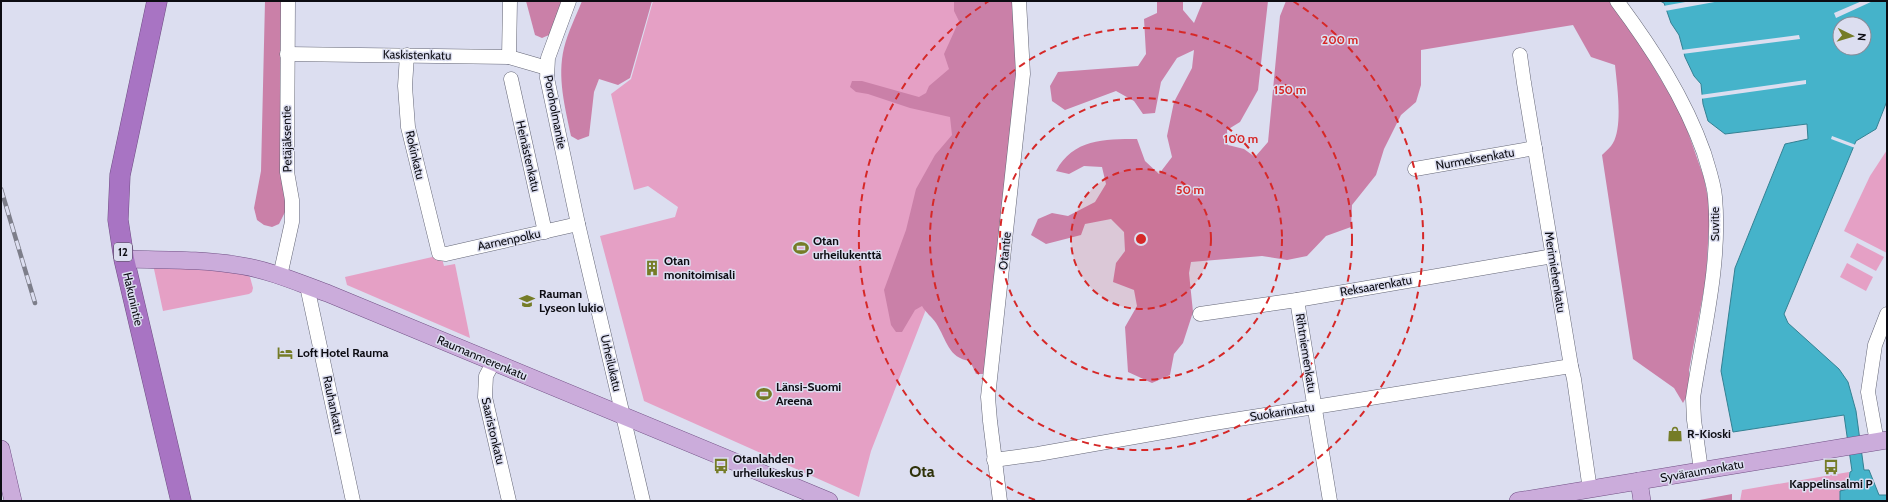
<svg xmlns="http://www.w3.org/2000/svg" width="1888" height="502" viewBox="0 0 1888 502" font-family="Cabin,sans-serif">
	<style>
		.green { fill: #e5a0c5 }
		.forest { fill: #ca80a8 }
		.water { fill: #45b3ca; stroke: #348193; fill-rule: evenodd }
		.pier { fill: #dcdef0 }
		.lines { fill: none; stroke-linecap: round; stroke-linejoin: round }
		.minor-casing { stroke: #646676; stroke-width: 15 }
		.major-casing { stroke: #715085; stroke-width: 18 }
		.highway-casing { stroke: #715085; stroke-width: 21 }
		.minor { stroke: #fff; stroke-width: 14 }
		.major { stroke: #cbacdb; stroke-width: 17 }
		.highway { stroke: #a874c3; stroke-width: 20 }
		.rail-casing { stroke: #7d7e8a; stroke-width: 4.5 }
		.rail { stroke: #dcdef0; stroke-width: 3; stroke-dasharray: 9; stroke-linecap: butt }
		.ring { fill: none; stroke: #d62828; stroke-width: 2; stroke-dasharray: 7 5 }
		.labels { text-anchor: middle; stroke-width: 3; stroke-linejoin: round; paint-order: stroke }
		.shield { fill: #dcdef0; stroke: #4a4b55; stroke-width: 1 }
		.shield-label { font-size: 11px; font-weight: bold; fill: #0c0c12 }
		.street-label { font-size: 12px; fill: #0c0c12; stroke: #dcdef0 }
		.poi-label { font-size: 12px; font-weight: bold; fill: #0c0c12; stroke: #dcdef0; text-anchor: start }
		.district-label { font-size: 16px; font-weight: bold; fill: #2f3209; stroke: #dcdef0 }
		.centre { fill: #d62828; stroke: #dcdef0; stroke-width: 2 }
		.ring-label { font-size: 12px; text-anchor: middle; font-weight: bold; fill: #d62828; stroke: #dcdef0; stroke-width: 3; stroke-linejoin: round; paint-order: stroke }
	</style>
	<rect width="100%" height="100%" fill="#dcdef0"/>
	<g class="green">
		<polygon points="653,1 1015,1 925,312 871,451 859,497 644,401 600,236 675,217 678,207 648,186 634,190 611,94 631,79"/>
		<polygon points="1887,150 1887,253 1844,231 1870,176"/>
		<polygon points="1857,243 1884,257 1876,271 1850,257"/>
		<polygon points="441,255 444,266 455,264 470,338 347,285 345,277"/>
		<polygon points="1847,263 1873,277 1866,291 1840,277"/>
		<polygon points="155,265 238,271 250,277 253,288 252,292 249,294 163,311 154,269"/>
		<polygon points="1849,472 1848,489 1840,492 1840,501 1740,501 1742,490"/>
	</g>
	<g class="forest">
		<polygon points="265,1 282,1 281,170 286,210 279,224 272,227 264,225 257,220 254,208 261,171"/>
		<polygon points="526,1 562,1 549,35 542,38 535,35"/>
		<path d="M582,1H652L630,78L618,85L599,79L594,92L589,136L578,140L571,136C565,107 557,77 564,48C568,32 576,16 582,1Z"/>
		<path d="M954,1H1015L1018,88L985,374H976L970,361C948,358 947,340 936,323C932,317 926,313 922,306L915,310L902,332H896L891,325L884,290L906,230L916,189L935,155L952,135L950,117L910,108L868,94L856,92L850,87L852,81H862L919,97L926,93L929,86L949,69L944,54L959,21L954,11Z"/>
		<path d="M1157,1H1183V10L1194,23L1203,1H1268L1258,90L1240,122L1227,130L1228,145L1244,149L1255,157L1268,142L1280,16L1286,1H1609L1631,29L1682,115L1704,178L1710,209L1706,278L1689,370V392L1683,403L1674,388L1633,359L1602,155C1606,151 1611,147 1613,143C1623,126 1617,85 1615,65L1591,57L1573,25L1421,50V85L1416,102L1401,115L1384,149L1376,175L1352,205L1351,227L1326,236L1307,256L1287,260L1262,256L1191,262L1189,273L1193,312L1183,343L1174,354L1170,375L1152,383L1128,372L1125,327L1137,306L1134,290L1113,282L1116,263L1125,251L1124,232L1111,219L1085,224L1081,235L1046,244L1031,235L1038,219L1052,213L1068,216L1095,202L1106,184L1102,167L1084,166L1069,174L1056,171C1073,139 1104,139 1137,139L1145,161L1159,174L1172,157L1167,136L1174,102L1192,68L1194,50L1177,58L1161,82L1155,113L1143,114L1134,101L1116,91L1065,110L1052,101L1050,86L1058,72L1138,66L1146,54L1144,19L1157,13Z"/>
		<polygon points="1732,494 1732,501 1694,501"/>
	</g>
	<path class="water" d="M1660,1H1887V101L1876,129L1856,141L1784,314L1788,323L1839,369L1848,382L1856,411L1864,470H1869L1879,495H1887V501H1840V491L1848,489L1850,472L1852,471L1844,415L1733,432L1721,371L1735,268L1785,144L1808,139L1807,124L1725,134L1708,121L1703,104L1701,84L1694,76L1685,57L1679,35L1671,23L1664,3ZM1840,24H1864V48H1840Z"/>
	<g class="pier">
		<polygon points="1691,1 1720,1 1665,11 1663,6"/>
		<polygon points="1862,1 1873,1 1836,18 1834,13"/>
		<polygon points="1799,35 1800,39 1682,54 1681,50"/>
		<polygon points="1806,80 1806,84 1700,99 1700,95"/>
		<polygon points="1832,136 1856,145 1855,148 1831,139"/>
	</g>
	<g class="lines">
		<defs>
			<g id="minor">
				<polyline points="569,1 548,58 547,78 578,224 643,501"/>
				<path d="M1617,1C1652,48 1684,97 1704,153C1708,167 1714,183 1715,197C1721,264 1703,332 1693,398L1694,420L1701,470"/>
				<polyline points="287,54 509,57 547,68"/>
				<polyline points="407,55 405,86 408,127 439,253 446,254 578,224"/>
				<polyline points="1520,55 1524,83 1571,366 1574,379 1590,490"/>
				<polyline points="509,57 510,1"/>
				<polyline points="511,79 545,232"/>
				<polyline points="1415,169 1535,148"/>
				<polyline points="280,276 292,222 292,200 287,172 288,1"/>
				<polyline points="307,286 353,501"/>
				<polyline points="1297,300 1330,501"/>
				<polyline points="1200,314 1297,300 1553,256"/>
				<polyline points="493,363 486,376 485,397 509,501"/>
				<polyline points="1877,442 1868,392 1875,345 1887,314"/>
				<polyline points="994,460 1038,454 1208,424 1571,366"/>
				<polyline points="1000,501 990,421 988,397 1023,74 1019,1"/>
			</g>
			<g id="major">
				<path d="M124,259C163,260 203,259 243,266C272,271 299,283 327,293L829,501"/>
				<polyline points="1,449 13,501"/>
				<polyline points="1639,481 1642,501"/>
				<polyline points="1518,501 1887,440"/>
			</g>
			<polyline id="highway" points="157,1 120,175 118,220 124,259 181,501"/>
		</defs>
		<use href="#minor" class="minor-casing"/>
		<use href="#major" class="major-casing"/>
		<use href="#highway" class="highway-casing"/>
		<use href="#minor" class="minor"/>
		<use href="#major" class="major"/>
		<use href="#highway" class="highway"/>
		<defs>
			<polyline id="rail" points="1,189 35,303"/>
		</defs>
		<use href="#rail" class="rail-casing"/>
		<use href="#rail" class="rail"/>
	</g>
	<circle cx="1141" cy="239" r="70" fill="#d62828" fill-opacity=".12"/>
	<g class="ring">
		<circle cx="1141" cy="239" r="70"/>
		<circle cx="1141" cy="239" r="141"/>
		<circle cx="1141" cy="239" r="211"/>
		<path d="M1035 500A282 282 0 0 1 989 1M1293 1A282 282 0 0 1 1247 500"/>
	</g>
	<defs>
		<symbol id="stadium-bare" viewBox="-9 -9 18 18"><path d="M0-5a6.5 5 0 1 0 0 10a6.5 5 0 1 0 0-10ZM-3.5-1.8h7v3.6h-7Z" fill="#757c27" stroke="#dcdef0" stroke-width="2.5" paint-order="stroke"/></symbol>
		<symbol id="building-bare" viewBox="-9 -9 18 18"><path d="M-4-6H4V6H1V3H-1V6H-4ZM-2.5-4.3h1.7v1.8h-1.7ZM.8-4.3h1.7v1.8H.8ZM-2.5-1h1.7V.8h-1.7ZM.8-1h1.7V.8H.8Z" fill="#757c27" stroke="#dcdef0" stroke-width="2.5" paint-order="stroke"/></symbol>
		<symbol id="school-bare" viewBox="-9 -9 18 18"><path d="M0-5L7-2L0 1L-7-2ZM-4 1L0 2.5L4 1V4Q0 6-4 4Z" fill="#757c27" stroke="#dcdef0" stroke-width="2.5" paint-order="stroke"/></symbol>
		<symbol id="hotel-bare" viewBox="-9 -9 18 18"><path d="M-6-4.5h1.5V1H6V5H4.5V3h-9V5H-6ZM-4 0a1.8 1.8 0 1 1 3.6 0ZM.5 0V-2.5h3Q6-2.5 6 0Z" fill="#757c27" stroke="#dcdef0" stroke-width="2.5" paint-order="stroke"/></symbol>
		<symbol id="shop-bare" viewBox="-9 -9 18 18"><path d="M-5-2.5h2.3a2.7 3.5 0 0 1 5.4 0H5L5.5 6h-11ZM-1.5-2.5h3a1.5 2.3 0 0 0-3 0Z" fill="#757c27" stroke="#dcdef0" stroke-width="2.5" paint-order="stroke"/></symbol>
		<symbol id="bus-bare" viewBox="-9 -9 18 18"><path d="M-5-6H5V4H4V6H2V4H-2V6H-4V4H-5ZM-3.5-4V0h7V-4ZM-3.5 1.2v1.5H-2V1.2ZM2 1.2v1.5H3.5V1.2Z" fill="#757c27" stroke="#dcdef0" stroke-width="2.5" paint-order="stroke"/></symbol>
	</defs>
	<g fill-rule="evenodd">
		<use href="#stadium-bare" x="790" y="237" width="22" height="22"/>
		<use href="#building-bare" x="641" y="257" width="22" height="22"/>
		<use href="#school-bare" x="516" y="290" width="22" height="22"/>
		<use href="#hotel-bare" x="274" y="342" width="22" height="22"/>
		<use href="#stadium-bare" x="753" y="383" width="22" height="22"/>
		<use href="#shop-bare" x="1664" y="423" width="22" height="22"/>
		<use href="#bus-bare" x="710" y="455" width="22" height="22"/>
		<use href="#bus-bare" x="1820" y="456" width="22" height="22"/>
	</g>
	<g class="labels">
		<rect class="shield" x="114" y="243" width="18" height="18" rx="3"/>
		<g class="shield-label">
			<text x="123" y="256">12</text>
		</g>
		<g class="street-label">
			<text transform="translate(417 55) rotate(1)" y="4">Kaskistenkatu</text>
			<text transform="translate(555 112) rotate(79)" y="4">Poroholmantie</text>
			<text transform="translate(287 139) rotate(-91)" y="4">Petäjäksentie</text>
			<text transform="translate(415 155) rotate(77)" y="4">Rokinkatu</text>
			<text transform="translate(528 156) rotate(77)" y="4">Heinästenkatu</text>
			<text transform="translate(1475 159) rotate(-10)" y="4">Nurmeksenkatu</text>
			<text transform="translate(1715 224) rotate(-90)" y="4">Suvitie</text>
			<text transform="translate(509 240) rotate(-12)" y="4">Aarnenpolku</text>
			<text transform="translate(1005 251) rotate(-84)" y="4">Otantie</text>
			<text transform="translate(1555 272) rotate(81)" y="4">Merimiehenkatu</text>
			<text transform="translate(1376 286) rotate(-10)" y="4">Reksaarenkatu</text>
			<text transform="translate(133 299) rotate(77)" y="4">Hakunintie</text>
			<text transform="translate(1306 353) rotate(81)" y="4">Rihtniemenkatu</text>
			<text transform="translate(482 358) rotate(23)" y="4">Raumanmerenkatu</text>
			<text transform="translate(611 363) rotate(77)" y="4">Urheilukatu</text>
			<text transform="translate(333 405) rotate(78)" y="4">Rauhankatu</text>
			<text transform="translate(1282 412) rotate(-9)" y="4">Suokarinkatu</text>
			<text transform="translate(493 431) rotate(77)" y="4">Saaristonkatu</text>
			<text transform="translate(1702 471) rotate(-10)" y="4">Syväraumankatu</text>
		</g>
		<g class="poi-label">
			<text x="813" y="245">Otan<tspan x="813" dy="14">urheilukenttä</tspan></text>
			<text x="664" y="265">Otan<tspan x="664" dy="14">monitoimisali</tspan></text>
			<text x="539" y="298">Rauman<tspan x="539" dy="14">Lyseon lukio</tspan></text>
			<text x="297" y="357">Loft Hotel Rauma</text>
			<text x="776" y="391">Länsi-Suomi<tspan x="776" dy="14">Areena</tspan></text>
			<text x="1687" y="438">R-Kioski</text>
			<text x="733" y="463">Otanlahden<tspan x="733" dy="14">urheilukeskus P</tspan></text>
			<text x="1831" y="488" text-anchor="middle">Kappelinsalmi P</text>
		</g>
		<g class="district-label">
			<text x="922" y="477">Ota</text>
		</g>
	</g>
	<circle cx="1141" cy="239" r="6" class="centre"/>
	<g class="ring-label">
		<text x="1340" y="44">200 m</text>
		<text x="1290" y="94">150 m</text>
		<text x="1241" y="143">100 m</text>
		<text x="1190" y="194">50 m</text>
	</g>
	<rect width="1888" height="502" fill="none" stroke="#0c0c12" stroke-width="4"/>
	<g transform="translate(1852 36) rotate(95)"><circle r="19" fill="#dcdef0" stroke="#898a97"/>
	<path d="M0-3L7 15L0 10L-7 15Z" fill="#757c27"/>
	<text y="-6" font-size="11" font-weight="bold" text-anchor="middle" fill="#0c0c12">N</text>
	</g>
</svg>
